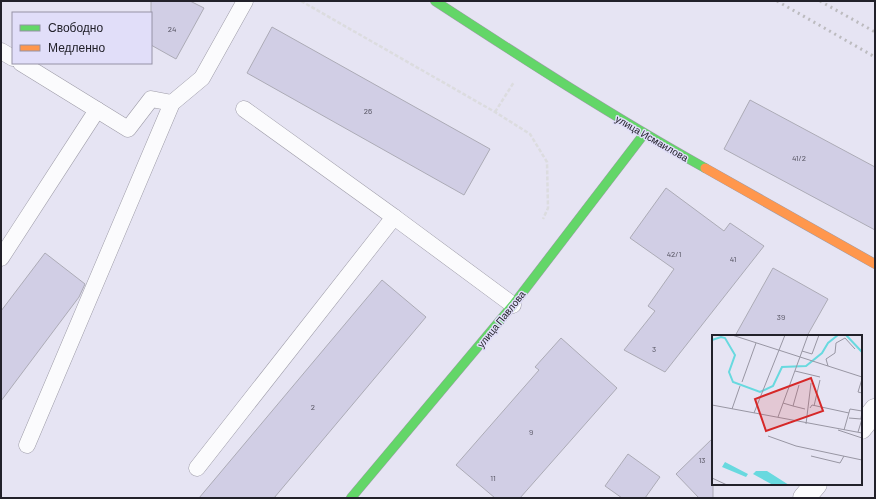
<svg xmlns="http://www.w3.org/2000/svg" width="876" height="499" viewBox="0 0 876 499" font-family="Barlow,sans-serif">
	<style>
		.building { fill: #d1cee5; stroke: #acabb6 }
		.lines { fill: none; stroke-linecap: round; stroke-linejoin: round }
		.lane-casing { stroke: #9e9ca8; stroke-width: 17 }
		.street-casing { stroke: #9e9ca8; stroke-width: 23 }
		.fast-casing { stroke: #9e9ca8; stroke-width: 10 }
		.slow-casing { stroke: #9e9ca8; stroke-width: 10 }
		.path { stroke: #dcdcdf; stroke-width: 2.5; stroke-dasharray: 4 2; stroke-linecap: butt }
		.lane { stroke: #fbfbfd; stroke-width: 16 }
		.street { stroke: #fbfbfd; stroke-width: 22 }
		.fast { stroke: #63d668; stroke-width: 9 }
		.slow { stroke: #ff974d; stroke-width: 9 }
		.rail { stroke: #bcbbbf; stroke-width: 3; stroke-dasharray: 2 4; stroke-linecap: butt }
		.labels { text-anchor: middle; stroke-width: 3; stroke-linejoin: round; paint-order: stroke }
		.number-label { font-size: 8px; fill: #4f4d5a }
		.street-label { font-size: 10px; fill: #22212a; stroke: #e1def9 }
		.inset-river { fill: none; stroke: #68d9df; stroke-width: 2 }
		.inset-road { fill: none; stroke: #9896a3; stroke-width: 1 }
		.view { fill: #d62828; fill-opacity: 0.15; stroke: #d62828; stroke-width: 2 }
		.inset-edge { fill: none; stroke: #22212a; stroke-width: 2 }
	</style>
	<rect width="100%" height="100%" fill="#e6e4f3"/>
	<g class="building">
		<polygon points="151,1 190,1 204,8 176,59 151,45"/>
		<polygon points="272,27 490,149 464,195 247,73"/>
		<polygon points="750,100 875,167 875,230 724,149"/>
		<polygon points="666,188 724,231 730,223 764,246 665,372 624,350 655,311 648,306 674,269 630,238"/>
		<polygon points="45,253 85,284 79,297 1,401 1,311"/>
		<polygon points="773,268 828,299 807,336 735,336"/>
		<polygon points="382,280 426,317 274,498 199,498"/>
		<polygon points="561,338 617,388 520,498 495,498 456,465 539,370 535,367"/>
		<polygon points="713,438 713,498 699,498 676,474"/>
		<polygon points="628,454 660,477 645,498 622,498 605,486"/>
	</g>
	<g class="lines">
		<defs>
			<g id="lane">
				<polyline points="1,51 13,58"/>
				<polyline points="21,63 128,129 151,99 172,103"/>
				<polyline points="244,109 394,217"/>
				<polyline points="1,258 97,110"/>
				<polyline points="27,445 172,103 202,78 245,1"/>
				<polyline points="197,468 394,217 513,305"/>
			</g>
			<g id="street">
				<polyline points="861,428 875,410"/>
				<polyline points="804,498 816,484"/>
			</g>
			<g id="fast">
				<path d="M435,1C524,59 612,116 705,168"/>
				<polyline points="351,498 513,305 644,134"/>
			</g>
			<polyline id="slow" points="705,168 875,264"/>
		</defs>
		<use href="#lane" class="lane-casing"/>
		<use href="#street" class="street-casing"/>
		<use href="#fast" class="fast-casing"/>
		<use href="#slow" class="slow-casing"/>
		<g class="path">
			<polyline points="301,1 495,112 530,134 547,162 548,208 543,219"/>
			<polyline points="495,112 514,82"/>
		</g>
		<use href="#lane" class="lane"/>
		<use href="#street" class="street"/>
		<use href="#fast" class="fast"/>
		<use href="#slow" class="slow"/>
		<g class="rail">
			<polyline points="777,1 875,57"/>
			<polyline points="820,1 875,32"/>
		</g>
	</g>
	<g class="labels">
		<g class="number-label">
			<text x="172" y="32">24</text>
			<text x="368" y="114">26</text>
			<text x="799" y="161">41/2</text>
			<text x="674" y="257">42/1</text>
			<text x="733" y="262">41</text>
			<text x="781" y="320">39</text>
			<text x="654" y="352">3</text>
			<text x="313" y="410">2</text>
			<text x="531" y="435">9</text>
			<text x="702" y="463">13</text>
			<text x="493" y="481">11</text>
		</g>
		<g class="street-label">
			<text transform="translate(652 138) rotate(30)" y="4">улица Исмаилова</text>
			<text transform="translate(501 319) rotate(-51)" y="4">улица Павлова</text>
		</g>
	</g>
	<g transform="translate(712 335)">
		<rect width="150" height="150" fill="#e6e4f3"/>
		<path d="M13,127L36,139L34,142L10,132ZM44,136H55L77,150H61L41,139Z" fill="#68d9df"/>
		<path class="inset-river" d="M134,0L150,17M0,5L9,2L13,3L23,20L17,37L21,47L48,57L61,51L70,32L94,31L110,18L116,8L126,0"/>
		<path class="inset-road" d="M20,0L150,42M90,16L100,19L107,0M116,31L114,24L123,18L124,8L133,3L143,14M83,36L108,42M150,44L146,57L150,58M30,47L44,8M71,68L81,71L87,50M0,70L150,98M81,71L93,74M102,71L108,45M98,73L100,70L137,78M20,74L28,51M42,78L73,0M66,82L96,0M94,89L99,48M126,95L150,103M132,95L138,74L150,76L149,84L137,83M146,97L150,84M56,101L84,111L150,125M99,121L128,128L132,121M0,143L15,150"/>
		<path class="view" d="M99,43L111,76L54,96L43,64Z"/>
		<rect width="150" height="150" class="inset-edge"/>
	</g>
	<rect width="876" height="499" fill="none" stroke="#22212a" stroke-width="4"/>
	<rect x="12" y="12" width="140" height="52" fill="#e1def9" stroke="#9592a6"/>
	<rect x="20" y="25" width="20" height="6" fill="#63d668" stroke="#9592a6"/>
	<text x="48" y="32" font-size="12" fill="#22212a">Свободно</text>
	<rect x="20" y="45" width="20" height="6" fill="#ff974d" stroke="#9592a6"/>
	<text x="48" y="52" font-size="12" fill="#22212a">Медленно</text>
</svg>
